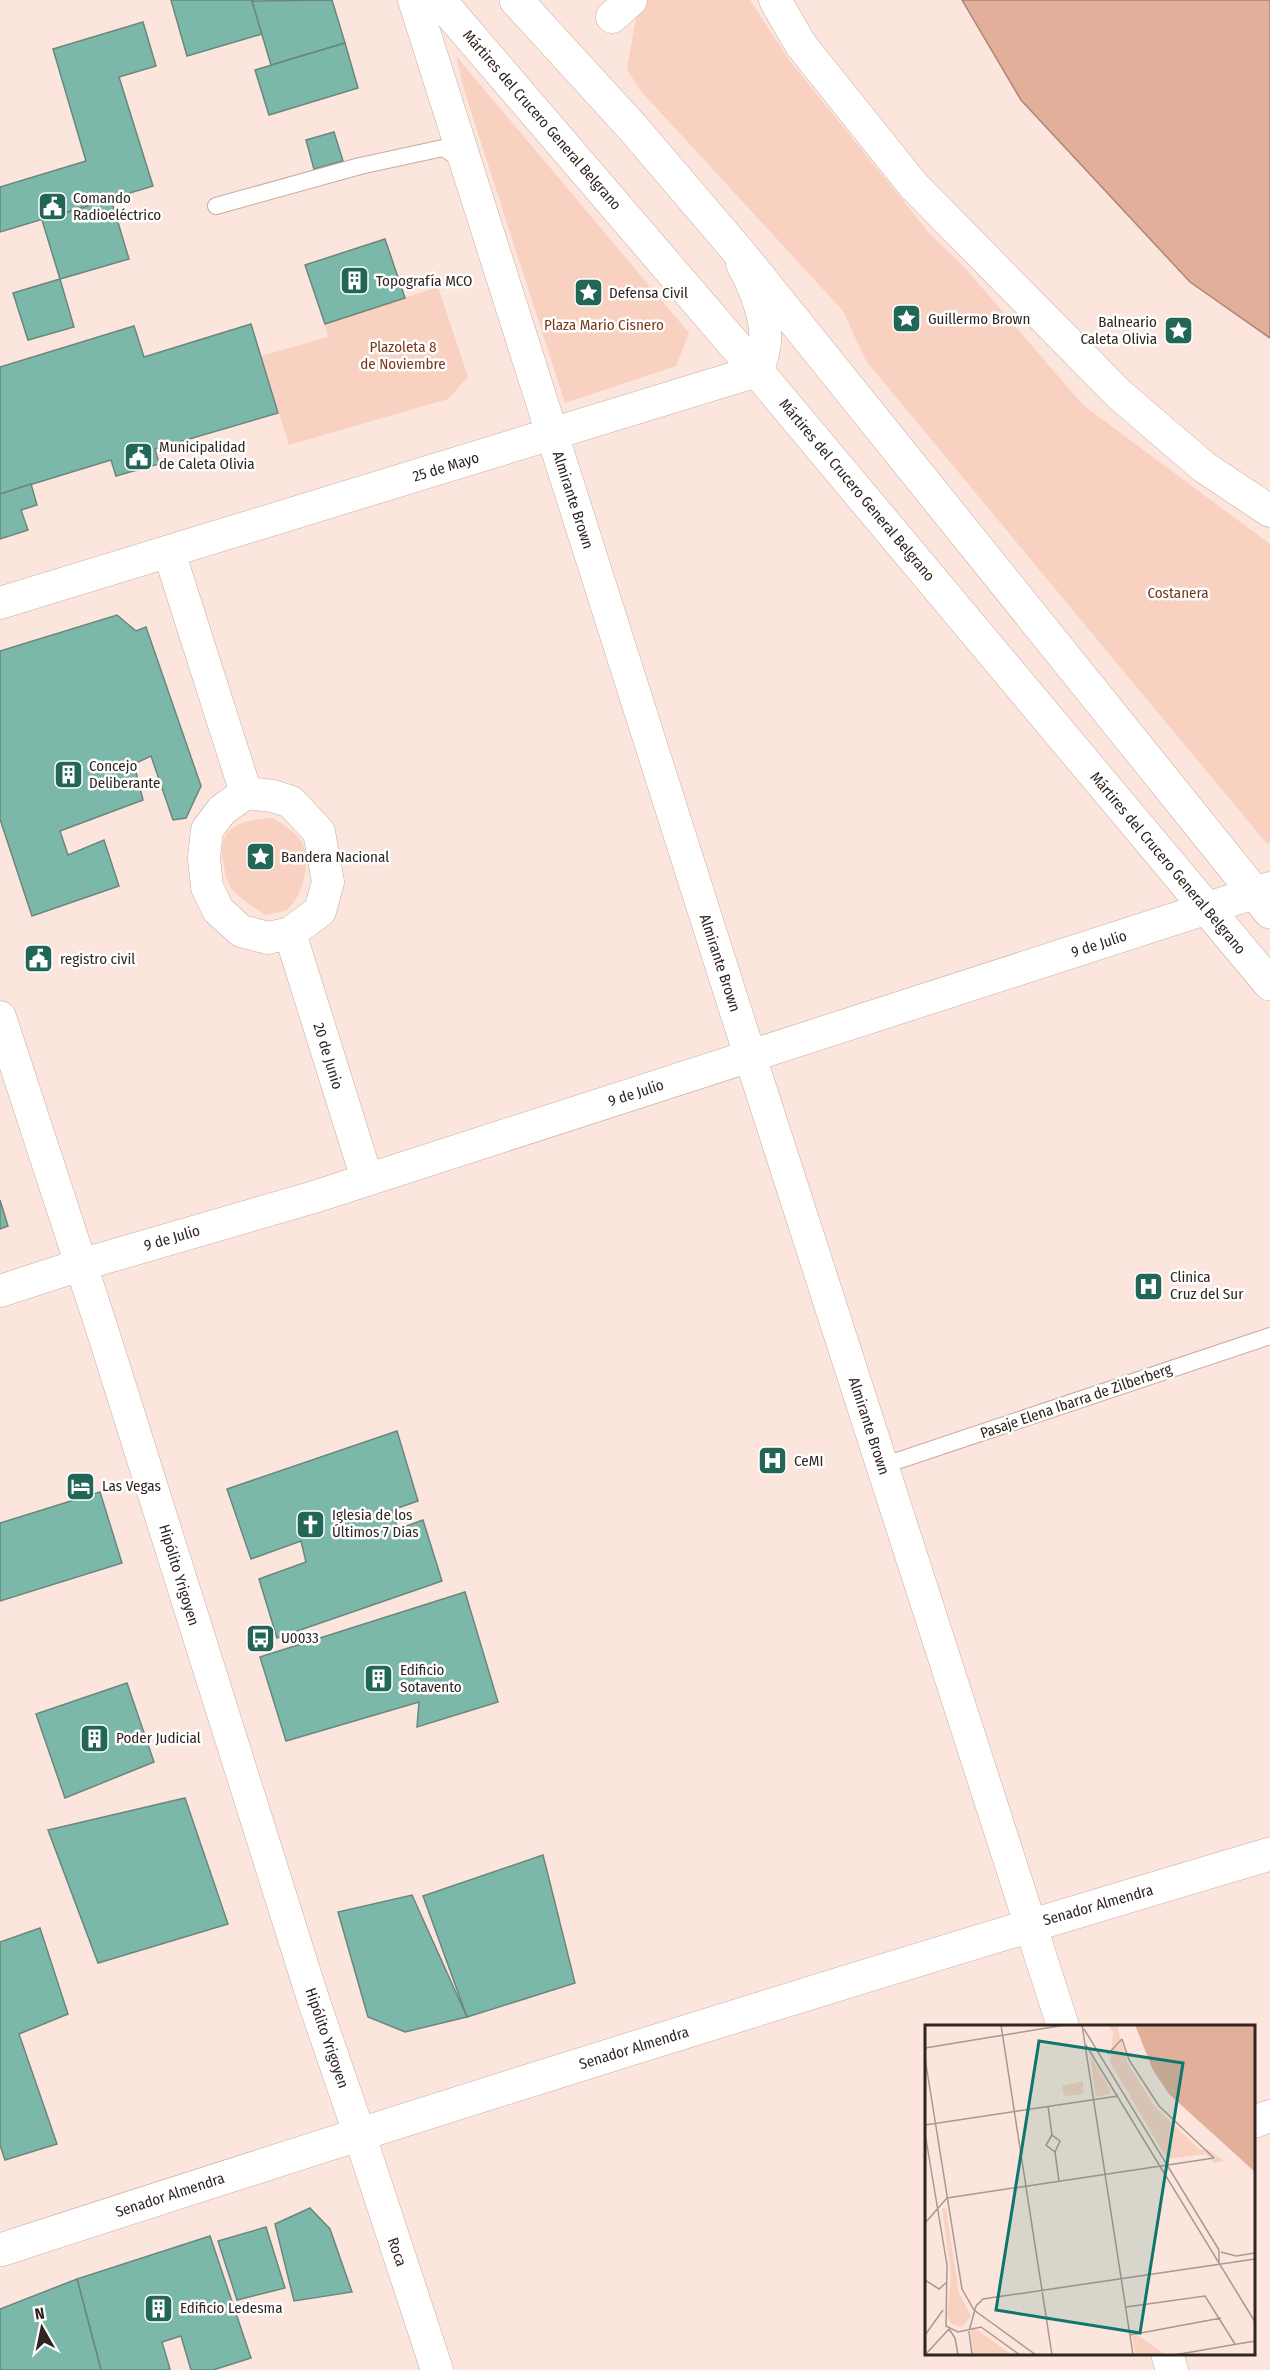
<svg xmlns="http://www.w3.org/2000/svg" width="1270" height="2370" viewBox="0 0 1270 2370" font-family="'Fira Sans Condensed',sans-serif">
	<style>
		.green { fill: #f9d1c0 }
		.water { fill: #e2af9b; stroke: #ad8676; stroke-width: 1.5 }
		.building { fill: #7cb8a9; stroke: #6a877f; stroke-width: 1.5 }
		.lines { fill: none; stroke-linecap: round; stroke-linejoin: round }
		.lane-casing { stroke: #c7aca1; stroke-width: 18 }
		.street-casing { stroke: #c7aca1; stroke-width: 33 }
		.secondary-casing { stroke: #c7aca1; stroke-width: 34 }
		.lane { stroke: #fff; stroke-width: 16 }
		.street { stroke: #fff; stroke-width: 32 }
		.secondary { stroke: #fff; stroke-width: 33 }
		.labels { text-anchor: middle; stroke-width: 5; stroke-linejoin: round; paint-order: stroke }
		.street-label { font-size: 15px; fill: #302621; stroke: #fff }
		.poi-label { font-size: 15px; fill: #302621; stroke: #fff; text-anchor: start }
		.park-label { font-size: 15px; fill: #77381d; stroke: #fff }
		.inset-road { fill: none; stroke: #aa9991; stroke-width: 1.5 }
		.view { fill: #0f766e; fill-opacity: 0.15; stroke: #0f766e; stroke-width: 3 }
		.inset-edge { fill: none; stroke: #302621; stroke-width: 3 }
	</style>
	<rect width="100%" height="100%" fill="#fce5dc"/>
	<g class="green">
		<polygon points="639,0 750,0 789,60 930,234 965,268 1083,405 1270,544 1270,843 1267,844 866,361 843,311 639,89 627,69"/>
		<polygon points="456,56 689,333 676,366 565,403 465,93"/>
		<polygon points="438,287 468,377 448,399 289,445 261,356 328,337 325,324"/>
		<path d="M273,818C282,824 292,830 299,838C313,856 304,895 288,909C283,913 272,913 265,915C254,907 240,899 232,889C226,882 225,871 223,862C217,825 242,820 273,818Z"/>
	</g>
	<polygon class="water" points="962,0 1270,0 1270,338 1190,282 1021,100"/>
	<g class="building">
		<polygon points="171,0 254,0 252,1 262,34 187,56"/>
		<polygon points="332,0 345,43 271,65 252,1"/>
		<polygon points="143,22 156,66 119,77 153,186 0,232 0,187 86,161 53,49"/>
		<polygon points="345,43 358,88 269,115 255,70"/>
		<polygon points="334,132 343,161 314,169 306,140"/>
		<polygon points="111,199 129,259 60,279 42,220"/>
		<polygon points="385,239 405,298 325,324 305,265"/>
		<polygon points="60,279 74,327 28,340 13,293"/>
		<polygon points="251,324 278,413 155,449 159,464 137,470 116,476 111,460 0,494 0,367 134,326 144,357"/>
		<polygon points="31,484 37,505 21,510 28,530 0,539 0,494"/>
		<polygon points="117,615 136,631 146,627 201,786 186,818 173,820 151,756 134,764 143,800 60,831 68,855 104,840 119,886 32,916 0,819 0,651"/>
		<polygon points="0,1200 8,1226 0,1229"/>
		<polygon points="397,1431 418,1501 392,1510 398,1529 423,1520 442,1581 277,1638 259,1579 306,1562 301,1541 251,1559 227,1489"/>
		<polygon points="100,1492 122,1563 0,1601 0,1523"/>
		<polygon points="465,1592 498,1702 417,1727 419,1702 286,1741 260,1657"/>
		<polygon points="127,1683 154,1762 65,1798 36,1714"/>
		<polygon points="185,1798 228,1924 98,1963 48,1830"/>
		<polygon points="543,1855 575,1983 467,2017 423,1896"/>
		<polygon points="412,1895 467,2017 405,2032 368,2017 338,1912"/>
		<polygon points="40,1928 68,2014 19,2034 57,2144 5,2160 0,2145 0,1942"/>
		<polygon points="310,2208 330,2229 352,2292 294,2301 275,2224"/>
		<polygon points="266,2227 285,2288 237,2300 218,2241"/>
		<polygon points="210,2236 251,2358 213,2370 191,2370 181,2336 162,2342 170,2369 167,2370 101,2370 77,2279"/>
		<polygon points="77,2279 101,2370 0,2370 0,2309"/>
	</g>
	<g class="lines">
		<defs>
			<g id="lane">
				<polyline points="216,206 360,166 443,148 462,160"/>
				<polyline points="882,1466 1270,1336"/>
			</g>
			<g id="street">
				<polyline points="414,0 750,1056 1063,2026"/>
				<polyline points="775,0 801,45 914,186 1120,395 1204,467 1270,511"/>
				<polyline points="612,17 631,0"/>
				<polyline points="169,552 246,793"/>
				<path d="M0,603L757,371C760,364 763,356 764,348C770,324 754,285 742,264"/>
				<polygon points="246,793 273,796 291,802 319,832 328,882 320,911 290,933 268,938 241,931 218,910 207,887 204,858 207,830 222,810"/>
				<polyline points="290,933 367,1179"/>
				<polyline points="0,1017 102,1329 313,1999 359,2133 437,2370"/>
				<polyline points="0,1291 80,1265 314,1197 1270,888"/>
				<polyline points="1254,2122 1270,2116"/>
				<polyline points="1167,2354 1172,2370"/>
			</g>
			<g id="secondary">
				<polyline points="439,0 757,371 1270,984"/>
				<polyline points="516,0 633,128 743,257 1270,912"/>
				<path d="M0,2250C422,2113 845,1980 1270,1854"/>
			</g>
		</defs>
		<use href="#lane" class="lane-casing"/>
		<use href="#street" class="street-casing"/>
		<use href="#secondary" class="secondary-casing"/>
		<use href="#lane" class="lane"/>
		<use href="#street" class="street"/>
		<use href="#secondary" class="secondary"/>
	</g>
	<defs>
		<symbol id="civic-square" viewBox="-11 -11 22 22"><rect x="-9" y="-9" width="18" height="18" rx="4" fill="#226658" stroke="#fff"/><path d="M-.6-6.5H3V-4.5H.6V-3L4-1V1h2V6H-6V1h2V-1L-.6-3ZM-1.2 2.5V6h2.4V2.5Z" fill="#fff"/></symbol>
		<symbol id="building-square" viewBox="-11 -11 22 22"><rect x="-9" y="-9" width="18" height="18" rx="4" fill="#226658" stroke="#fff"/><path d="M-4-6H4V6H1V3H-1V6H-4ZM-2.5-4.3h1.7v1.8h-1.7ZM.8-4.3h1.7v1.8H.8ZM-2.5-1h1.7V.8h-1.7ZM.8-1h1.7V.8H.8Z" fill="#fff"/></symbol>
		<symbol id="sight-square" viewBox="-11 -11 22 22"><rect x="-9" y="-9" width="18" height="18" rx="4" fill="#226658" stroke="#fff"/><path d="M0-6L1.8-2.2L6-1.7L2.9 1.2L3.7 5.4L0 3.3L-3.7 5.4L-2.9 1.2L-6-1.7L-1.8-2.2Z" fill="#fff"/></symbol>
		<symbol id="hospital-square" viewBox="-11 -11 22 22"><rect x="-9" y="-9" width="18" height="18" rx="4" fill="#226658" stroke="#fff"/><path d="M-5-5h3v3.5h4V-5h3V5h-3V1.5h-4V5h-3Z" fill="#fff"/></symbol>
		<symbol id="hotel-square" viewBox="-11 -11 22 22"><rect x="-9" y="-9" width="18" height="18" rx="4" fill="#226658" stroke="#fff"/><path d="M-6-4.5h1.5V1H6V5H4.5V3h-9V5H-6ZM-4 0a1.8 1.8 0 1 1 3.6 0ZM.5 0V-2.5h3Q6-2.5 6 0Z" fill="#fff"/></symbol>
		<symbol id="church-square" viewBox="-11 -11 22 22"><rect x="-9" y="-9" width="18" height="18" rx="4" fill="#226658" stroke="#fff"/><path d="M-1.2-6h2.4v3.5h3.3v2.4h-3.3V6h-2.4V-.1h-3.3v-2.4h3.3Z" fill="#fff"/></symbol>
		<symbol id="bus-square" viewBox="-11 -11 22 22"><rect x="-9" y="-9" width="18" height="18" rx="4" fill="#226658" stroke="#fff"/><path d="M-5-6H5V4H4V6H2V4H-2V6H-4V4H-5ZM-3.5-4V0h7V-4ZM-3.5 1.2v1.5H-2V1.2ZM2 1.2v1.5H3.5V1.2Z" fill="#fff"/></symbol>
	</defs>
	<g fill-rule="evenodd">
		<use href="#civic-square" x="36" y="190" width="33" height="33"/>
		<use href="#building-square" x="338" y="264" width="33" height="33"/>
		<use href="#sight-square" x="572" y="276" width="33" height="33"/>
		<use href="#sight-square" x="890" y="302" width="33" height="33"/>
		<use href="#sight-square" x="1162" y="314" width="33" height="33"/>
		<use href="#civic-square" x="122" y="440" width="33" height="33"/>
		<use href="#building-square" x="52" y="758" width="33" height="33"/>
		<use href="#sight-square" x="244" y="840" width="33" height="33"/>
		<use href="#civic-square" x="22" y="942" width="33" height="33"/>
		<use href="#hospital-square" x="1132" y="1270" width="33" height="33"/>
		<use href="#hospital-square" x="756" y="1444" width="33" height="33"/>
		<use href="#hotel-square" x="64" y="1470" width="33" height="33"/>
		<use href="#church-square" x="294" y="1508" width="33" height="33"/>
		<use href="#bus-square" x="244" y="1622" width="33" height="33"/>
		<use href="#building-square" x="362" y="1662" width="33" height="33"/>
		<use href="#building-square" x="78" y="1722" width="33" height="33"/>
		<use href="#building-square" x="142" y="2292" width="33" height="33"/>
	</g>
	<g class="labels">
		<g class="street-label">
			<text transform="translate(542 120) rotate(49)" y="5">Mártires del Crucero General Belgrano</text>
			<text transform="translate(446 467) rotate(-17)" y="5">25 de Mayo</text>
			<text transform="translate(857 490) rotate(50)" y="5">Mártires del Crucero General Belgrano</text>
			<text transform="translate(573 500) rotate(72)" y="5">Almirante Brown</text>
			<text transform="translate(1168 863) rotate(50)" y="5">Mártires del Crucero General Belgrano</text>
			<text transform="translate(1099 944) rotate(-18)" y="5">9 de Julio</text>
			<text transform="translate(720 963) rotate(72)" y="5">Almirante Brown</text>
			<text transform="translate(328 1056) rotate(73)" y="5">20 de Junio</text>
			<text transform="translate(636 1093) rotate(-18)" y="5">9 de Julio</text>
			<text transform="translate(172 1238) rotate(-16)" y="5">9 de Julio</text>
			<text transform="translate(1076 1401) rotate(-19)" y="5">Pasaje Elena Ibarra de Zilberberg</text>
			<text transform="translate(869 1426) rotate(72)" y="5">Almirante Brown</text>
			<text transform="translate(179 1575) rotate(73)" y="5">Hipólito Yrigoyen</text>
			<text transform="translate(1098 1905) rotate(-16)" y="5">Senador Almendra</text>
			<text transform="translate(327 2038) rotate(71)" y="5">Hipólito Yrigoyen</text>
			<text transform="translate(634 2048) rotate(-17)" y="5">Senador Almendra</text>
			<text transform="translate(170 2195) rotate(-18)" y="5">Senador Almendra</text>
			<text transform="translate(397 2252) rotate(71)" y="5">Roca</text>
		</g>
		<g class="poi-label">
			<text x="73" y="203">Comando<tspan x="73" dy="17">Radioeléctrico</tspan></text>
			<text x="376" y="286">Topografía MCO</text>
			<text x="609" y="298">Defensa Civil</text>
			<text x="928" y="324">Guillermo Brown</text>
			<text x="1157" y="327" text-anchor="end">Balneario<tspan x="1157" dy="17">Caleta Olivia</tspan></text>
			<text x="159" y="452">Municipalidad<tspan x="159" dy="17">de Caleta Olivia</tspan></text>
			<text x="89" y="771">Concejo<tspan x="89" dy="17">Deliberante</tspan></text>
			<text x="281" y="862">Bandera Nacional</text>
			<text x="60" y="964">registro civil</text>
			<text x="1170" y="1282">Clinica<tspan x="1170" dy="17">Cruz del Sur</tspan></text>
			<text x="794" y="1466">CeMI</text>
			<text x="102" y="1491">Las Vegas</text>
			<text x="332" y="1520">Iglesia de los<tspan x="332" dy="17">Últimos 7 Dias</tspan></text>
			<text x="281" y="1643">U0033</text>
			<text x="400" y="1675">Edificio<tspan x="400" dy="17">Sotavento</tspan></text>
			<text x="116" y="1743">Poder Judicial</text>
			<text x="180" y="2313">Edificio Ledesma</text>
		</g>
		<g class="park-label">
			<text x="604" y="330">Plaza Mario Cisnero</text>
			<text x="403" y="352">Plazoleta 8<tspan x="403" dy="17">de Noviembre</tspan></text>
			<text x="1178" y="598">Costanera</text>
		</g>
	</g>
	<g transform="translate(925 2025)">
		<rect width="330" height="330" fill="#fce5dc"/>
		<path d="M183,0H192L202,37L229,81L275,125L281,123L299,136L290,138L280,129L242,134L185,37L188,8ZM165,30L186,66L184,69L171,72ZM158,56V69L139,71L137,61ZM17,183L21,184L34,268L46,291L37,302L26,299L22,291L26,250ZM46,301L54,306L87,330H47ZM213,310L238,328L210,330L207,311Z" fill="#f9d1c0"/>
		<path d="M210,0H330V147L244,69L228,45Z" fill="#e2af9b"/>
		<path class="inset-road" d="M76,0L127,330M157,0L208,330M159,4L294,225V240M197,14L204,35L234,81L289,133M161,20L330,297M0,23L140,0M183,29L197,14M0,33L37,264L49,285L111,330M123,81L127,110L135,116L130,127L134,156M0,100L193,71M0,108L22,240L21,301L33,307L56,302L95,330M127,110L121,120L130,127M0,198L22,173L289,133M296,227L311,231L330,228M0,255L14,264L22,257M201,282L280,271L310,319M24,304L30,313L33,330M0,310L18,285M205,310L296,293M0,330L24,304M47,330L44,306L51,281L58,274L330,234M249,330L330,316"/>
		<path class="view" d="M114,16L258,38L215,308L71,285Z"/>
		<rect width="330" height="330" class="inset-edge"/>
	</g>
	<g transform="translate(42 2328) rotate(351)" stroke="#ffffff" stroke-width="4.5" paint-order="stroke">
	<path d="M0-4.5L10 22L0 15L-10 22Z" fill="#302621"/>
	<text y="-9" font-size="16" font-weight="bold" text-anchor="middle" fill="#302621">N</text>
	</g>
</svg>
